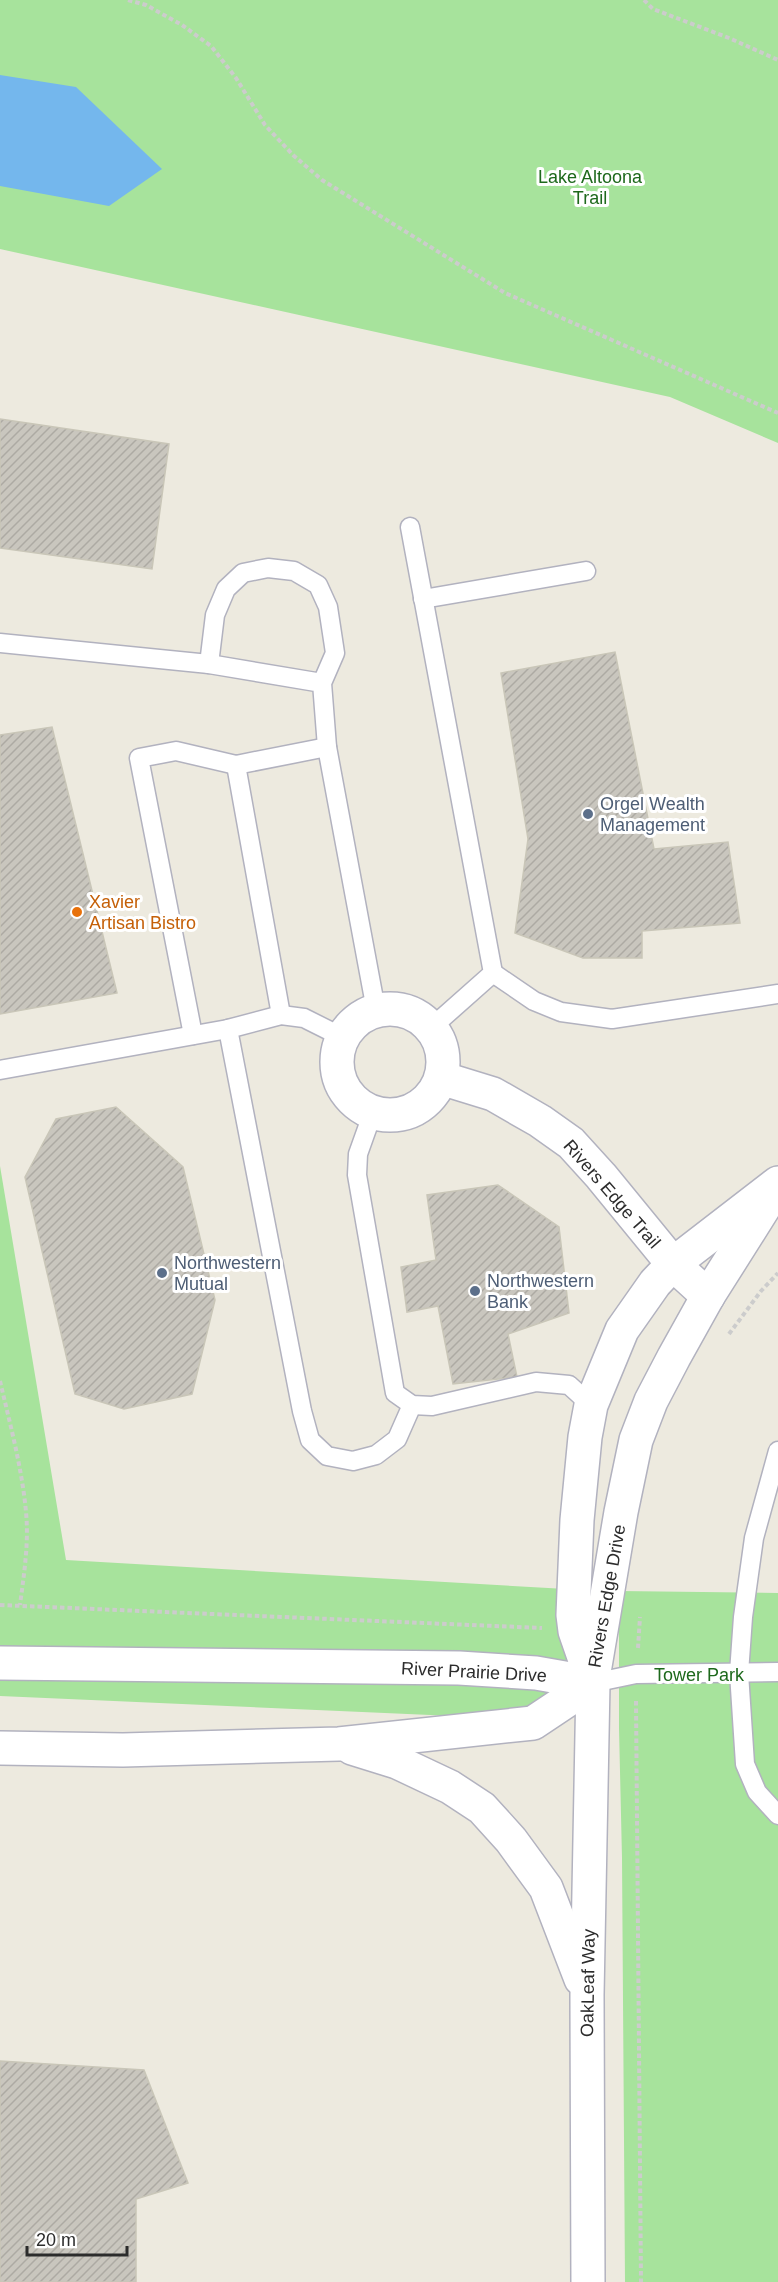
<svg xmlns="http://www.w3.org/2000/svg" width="778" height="2282" viewBox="0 0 778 2282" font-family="Helvetica,sans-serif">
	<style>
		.park { fill: #a7e39c }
		.water { fill: #74b7ed }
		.building { fill: url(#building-hatch); stroke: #c9c6b8; stroke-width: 1.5 }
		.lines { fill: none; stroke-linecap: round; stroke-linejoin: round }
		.lane-casing { stroke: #b2b2bf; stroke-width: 21 }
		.street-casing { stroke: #b2b2bf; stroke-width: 36 }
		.secondary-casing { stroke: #b2b2bf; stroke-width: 36 }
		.path { stroke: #ccc; stroke-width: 4; stroke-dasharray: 4.5 3; stroke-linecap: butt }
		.lane { stroke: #fff; stroke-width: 18 }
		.street { stroke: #fff; stroke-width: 33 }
		.secondary { stroke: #fff; stroke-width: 33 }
		.service-dot { fill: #5c6f8a; stroke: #fff; stroke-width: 2 }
		.food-dot { fill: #e8710a; stroke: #fff; stroke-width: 2 }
		.labels { text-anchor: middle; stroke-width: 6; stroke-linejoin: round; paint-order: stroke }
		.park-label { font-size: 18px; fill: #1e691c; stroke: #fff }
		.service-label { font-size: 18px; fill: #4e5e75; stroke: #fff; text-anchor: start }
		.food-label { font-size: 18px; fill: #c56008; stroke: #fff; text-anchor: start }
		.street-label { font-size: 18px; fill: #2c2c2c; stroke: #fff }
	</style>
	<defs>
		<pattern id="building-hatch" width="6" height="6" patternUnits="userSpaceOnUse" patternTransform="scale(1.5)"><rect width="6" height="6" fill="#c9c6be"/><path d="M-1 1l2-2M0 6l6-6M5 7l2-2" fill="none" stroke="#adaaa3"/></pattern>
	</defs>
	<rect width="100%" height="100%" fill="#edeadf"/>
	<g class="park">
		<polygon points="0,0 778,0 778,443 670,397 0,249"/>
		<polygon points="0,1166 66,1560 566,1589 567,1721 0,1696"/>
		<polygon points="619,1591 778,1593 778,2282 625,2282 622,1858 619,1728"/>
	</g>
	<polygon class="water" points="0,75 76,87 162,169 109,206 0,186"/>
	<g class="building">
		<polygon points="0,419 169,444 152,569 0,548"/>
		<polygon points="615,652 654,849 728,842 740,923 642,931 642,958 583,958 515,933 528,839 501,673"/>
		<polygon points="52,727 117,993 0,1014 0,735"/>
		<polygon points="116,1107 183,1167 215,1300 192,1394 124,1409 75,1394 25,1177 56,1119"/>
		<polygon points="498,1185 559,1227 569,1313 508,1334 517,1377 453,1384 438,1306 407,1312 401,1267 436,1260 427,1195"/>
		<polygon points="0,2061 144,2070 188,2183 136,2199 136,2282 0,2282"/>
	</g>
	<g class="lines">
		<defs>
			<g id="lane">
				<polyline points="410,527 493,973 431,1028"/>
				<polyline points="423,599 586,571"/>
				<polyline points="0,643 209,664"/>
				<polyline points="322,683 209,664 215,615 226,589 243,573 268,568 294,571 318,585 328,607 335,653 322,683 327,747 376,1010"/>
				<polyline points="236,765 281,1015"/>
				<polyline points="493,973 534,1001 561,1012 612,1019 778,994"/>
				<polyline points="193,1035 139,758 176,751 236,765 327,747"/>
				<polyline points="342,1037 304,1018 281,1015 228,1029 302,1411 310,1440 327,1456 353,1461 376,1455 397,1439 412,1405"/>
				<polyline points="0,1070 228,1029"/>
				<polyline points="373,1112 358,1154 357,1175 395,1393 412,1405 432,1406 536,1382 569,1385 591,1405"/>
				<polyline points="778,1451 754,1538 743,1617 739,1673 745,1764 757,1792 778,1815"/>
				<polyline points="593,1683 636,1674 778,1672"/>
			</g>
			<g id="street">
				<circle cx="390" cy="1062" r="53"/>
				<polyline points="441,1078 493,1094 540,1121 571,1143 601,1176 673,1264 708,1296"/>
				<polyline points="593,1678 621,1512 636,1440 651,1401 674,1357 708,1296 768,1201"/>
				<polyline points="593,1683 575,1631 573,1615 577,1520 585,1437 591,1405 622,1330 655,1283 673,1264 778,1183"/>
			</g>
			<g id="secondary">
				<polyline points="0,1663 459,1668 536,1673 593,1683"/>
				<polyline points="0,1748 123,1750 339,1744 533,1723 593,1683"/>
				<polyline points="352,1748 397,1762 450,1787 482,1808 511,1840 546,1888 581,1979"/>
				<polyline points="588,2282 587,1995 593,1683"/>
			</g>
		</defs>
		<use href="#lane" class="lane-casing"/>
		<use href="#street" class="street-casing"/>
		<use href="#secondary" class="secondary-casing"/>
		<g class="path">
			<polyline points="128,0 146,5 182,25 211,46 236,78 265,125 293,155 322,180 505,293 778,413"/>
			<polyline points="644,0 653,9 729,38 778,60"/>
			<polyline points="729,1334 761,1291 778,1273"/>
			<path d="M0,1381C10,1424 22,1468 26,1512C29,1543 24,1574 20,1605"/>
			<polyline points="0,1605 542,1628"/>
			<polyline points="638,1648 640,1617"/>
			<polyline points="636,1701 641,2282"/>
		</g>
		<use href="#lane" class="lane"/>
		<use href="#street" class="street"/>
		<use href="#secondary" class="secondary"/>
	</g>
	<g class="service-dot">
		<circle cx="588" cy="814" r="6"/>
		<circle cx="162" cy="1273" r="6"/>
		<circle cx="475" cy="1291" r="6"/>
	</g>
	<circle class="food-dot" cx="77" cy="912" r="6"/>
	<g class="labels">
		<g class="park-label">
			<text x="590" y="183">Lake Altoona<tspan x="590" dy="21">Trail</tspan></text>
			<text x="699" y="1681">Tower Park</text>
		</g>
		<g class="service-label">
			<text x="600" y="810">Orgel Wealth<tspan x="600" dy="21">Management</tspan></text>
			<text x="174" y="1269">Northwestern<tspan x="174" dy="21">Mutual</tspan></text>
			<text x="487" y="1287">Northwestern<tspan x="487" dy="21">Bank</tspan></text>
		</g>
		<g class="food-label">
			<text x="89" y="908">Xavier<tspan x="89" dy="21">Artisan Bistro</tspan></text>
		</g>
		<g class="street-label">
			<text transform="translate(612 1194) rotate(49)" y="6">Rivers Edge Trail</text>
			<text transform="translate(607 1596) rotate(-80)" y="6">Rivers Edge Drive</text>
			<text transform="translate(474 1672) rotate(3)" y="6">River Prairie Drive</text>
			<text transform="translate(588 1983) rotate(-89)" y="6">OakLeaf Way</text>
		</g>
	</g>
	<path d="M27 2246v9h100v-9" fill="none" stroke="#2c2c2c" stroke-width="3"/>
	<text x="36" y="2246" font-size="18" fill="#2c2c2c" stroke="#ffffff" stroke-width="4.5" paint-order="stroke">20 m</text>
</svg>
